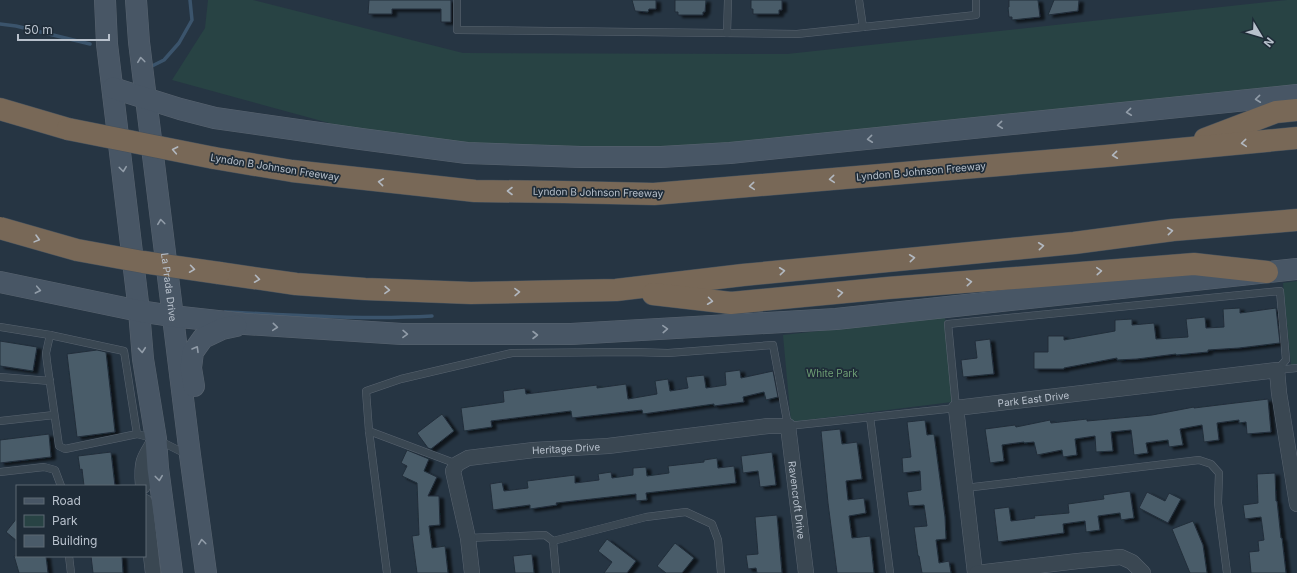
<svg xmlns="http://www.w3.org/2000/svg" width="1297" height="573" viewBox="0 0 1297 573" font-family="Inter,sans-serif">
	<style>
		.green { fill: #284344 }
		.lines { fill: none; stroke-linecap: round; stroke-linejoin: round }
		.stream { stroke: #3b546c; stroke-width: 3.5 }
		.building { fill: #4a5b69; stroke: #212e3a; filter: url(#shadow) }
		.service-casing { stroke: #596470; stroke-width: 8 }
		.minor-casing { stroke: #596470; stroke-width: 16 }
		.secondary-casing { stroke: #596470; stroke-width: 22 }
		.motorway-casing { stroke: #45515d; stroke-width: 23 }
		.service { stroke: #3a4752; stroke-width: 7 }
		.minor { stroke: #3a4752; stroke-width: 15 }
		.secondary { stroke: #485665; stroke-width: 21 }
		.motorway { stroke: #786857; stroke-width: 22 }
		.motorway-bridge-casing { stroke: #45515d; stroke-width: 23; stroke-linecap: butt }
		.motorway-bridge { stroke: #786857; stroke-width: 22 }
		.oneway { stroke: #919ca8 }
		.oneway2 { stroke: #b2b8c0 }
		.labels { text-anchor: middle; stroke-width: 3.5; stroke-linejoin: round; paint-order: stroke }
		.street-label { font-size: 10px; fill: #b8c1cc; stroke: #1f2c38 }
		.park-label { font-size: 10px; fill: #6e9e74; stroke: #1f2c38 }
	</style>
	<defs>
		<filter id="shadow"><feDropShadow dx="4.5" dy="2.5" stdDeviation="1" flood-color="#0009"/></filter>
	</defs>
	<rect width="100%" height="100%" fill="#263543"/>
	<g class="green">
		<polygon points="208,0 253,0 463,53 787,54 1287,0 1297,0 1297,97 885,143 468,161 172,80 205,28"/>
		<polygon points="1297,281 1297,364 1291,365 1283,283"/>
		<polygon points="945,317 952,402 791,422 783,335"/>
	</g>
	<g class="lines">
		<g class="stream">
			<polyline points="0,24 16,26 90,44"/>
			<polyline points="150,67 164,60 179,43 192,20 190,0"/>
			<path d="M225,312C294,315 363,320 432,316"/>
		</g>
	</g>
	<g class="building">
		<polygon points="369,0 451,0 451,22 441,22 441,9 392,9 392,14 368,14"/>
		<polygon points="632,0 656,0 656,9 649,9 648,12 635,11"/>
		<polygon points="675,0 706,0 705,12 703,12 703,15 678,15 678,12 675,12"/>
		<polygon points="751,0 782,0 782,10 779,10 779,14 753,14 753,9 751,9"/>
		<polygon points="1009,0 1038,0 1040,17 1012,20 1012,17 1009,17 1008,7 1009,7"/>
		<polygon points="1054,0 1079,0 1078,11 1048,15"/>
		<polygon points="1240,308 1240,313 1276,308 1280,343 1239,348 1208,350 1208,352 1176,355 1176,354 1137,359 1117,360 1117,358 1064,368 1064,369 1034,369 1034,352 1048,352 1048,336 1064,336 1064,340 1115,331 1115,320 1132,319 1132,325 1154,323 1156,339 1188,337 1186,319 1205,317 1206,328 1224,327 1223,309"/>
		<polygon points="990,339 994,374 963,377 961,360 977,358 975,341"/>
		<polygon points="0,341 37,347 33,371 0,366"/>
		<polygon points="97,350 106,352 115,432 77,437 67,354"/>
		<polygon points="740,370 741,378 773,371 778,397 766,400 764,392 743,397 744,402 714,406 714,404 643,414 642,410 572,418 571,411 491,421 492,427 464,431 461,408 504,402 503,391 525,388 526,394 597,385 597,388 626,384 628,399 657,394 655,381 668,379 670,391 688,388 686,377 704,375 706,388 726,385 725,372"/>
		<polygon points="1268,399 1271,432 1247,434 1246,422 1239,423 1239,420 1217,423 1219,440 1204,442 1202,425 1180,429 1183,445 1169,447 1168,440 1146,443 1148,453 1134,455 1131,430 1111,432 1113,451 1096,452 1095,436 1075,439 1077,455 1063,457 1062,450 1037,455 1034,442 1024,443 1024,442 1002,445 1004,461 990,463 985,429 1015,425 1016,427 1050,420 1051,423 1087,419 1087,421 1152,415 1194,407 1194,408"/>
		<polygon points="442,414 454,431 431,449 428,448 417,433"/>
		<polygon points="925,420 927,435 934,434 945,517 946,539 936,540 939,563 949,561 951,573 922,573 919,556 918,556 914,527 927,526 924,505 909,506 907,492 921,490 920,471 903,473 902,458 911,457 907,422"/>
		<polygon points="840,429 842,444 857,442 862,479 846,481 848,500 864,498 866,513 849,516 852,538 870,536 874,573 837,573 828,503 821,431"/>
		<polygon points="49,434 51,457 0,463 0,440"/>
		<polygon points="407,450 429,459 424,471 437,477 428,496 439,496 440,525 429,526 432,548 445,546 448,573 417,573 412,536 419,535 417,483 402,476 407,466 401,463"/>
		<polygon points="111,452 115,486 84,486 82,469 80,470 78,456"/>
		<polygon points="772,452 776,485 760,487 758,471 743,473 741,456"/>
		<polygon points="717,458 718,468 734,466 736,483 646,493 647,500 636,501 636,494 556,503 557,505 530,509 530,505 493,510 490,484 502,482 504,491 528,488 527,481 575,475 575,483 599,480 598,474 611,472 612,478 633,475 633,468 646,467 647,476 669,473 668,466 704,462 704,460"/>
		<polygon points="1275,473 1276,501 1277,501 1281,538 1282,538 1286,573 1251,573 1249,552 1259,551 1258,541 1264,540 1261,517 1245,519 1243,505 1258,503 1257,474"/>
		<polygon points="1130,491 1134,518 1121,520 1120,513 1098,516 1100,530 1086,532 1085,521 1063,524 1064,533 998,542 994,509 1009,507 1011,521 1035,518 1034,516 1069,513 1068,504 1104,499 1103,495"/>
		<polygon points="1147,492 1165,501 1169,493 1181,499 1168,523 1139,508"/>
		<polygon points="777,515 782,573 757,573 756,568 748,569 746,555 758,554 755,517"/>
		<polygon points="17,518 17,541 6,532"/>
		<polygon points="1193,521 1203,545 1207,573 1190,573 1172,529"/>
		<polygon points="607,539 636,561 627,573 604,573 612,562 598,551"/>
		<polygon points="675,543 694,558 682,573 666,573 657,566"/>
		<polygon points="532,554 534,573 515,573 513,556"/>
		<polygon points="14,556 46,556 48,573 19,573"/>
		<polygon points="91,556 122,556 123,573 93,573"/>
	</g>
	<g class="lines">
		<defs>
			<g id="service">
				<polyline points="457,0 457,30 797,34 976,15 976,0"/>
				<polyline points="859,0 863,27"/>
				<polyline points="727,33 728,0"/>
				<polyline points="0,327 50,335"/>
				<polyline points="1277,370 1297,368"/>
				<polyline points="0,377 50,381"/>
				<polyline points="870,417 890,573"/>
				<polyline points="0,421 54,415"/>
				<polyline points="369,431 457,464"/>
				<polyline points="137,434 124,351 50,335 46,353 47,362 59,446 65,449 137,434 156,439 186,454"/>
				<polyline points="0,472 44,467 55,470 61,486"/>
				<polyline points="965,488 1199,460 1211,464 1219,473 1218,503 1227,573"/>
				<polyline points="468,538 545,535 553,541 556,573"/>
				<polyline points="553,541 646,517 686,512 712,524 718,540 721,573"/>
				<polyline points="69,556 71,573"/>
				<polyline points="387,573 369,431 366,391 401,379 512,353 633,352 668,353 773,345 788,426 956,408 948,324 1280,291 1286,360 1277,370"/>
			</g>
			<g id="minor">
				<path d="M143,486C141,462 143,459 156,439"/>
				<polyline points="145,502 153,573"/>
				<path id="s1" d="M472,573L468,538L453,471L457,464L468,458L534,450L608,446L768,426H788L806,573"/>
				<path id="s2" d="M975,573L956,408L1277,370L1279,393L1297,504"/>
				<polyline points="977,573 1078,561 1121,557 1132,562 1143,573"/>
			</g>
			<g id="secondary">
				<polyline points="105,0 107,44 139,311 143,359 156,439 158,468 172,573"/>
				<path id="s3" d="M136,0L139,42L190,455L206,573"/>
				<polyline points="113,88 180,109 215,118 361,139 467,153 581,157 661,157 730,153 1297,95"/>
				<polyline points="0,282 139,311 172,316 245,324 402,334 571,334 836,319 1297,269"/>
				<polyline points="194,386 191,368 193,352 203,338 222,329 236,326"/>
			</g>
			<g id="motorway">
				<polyline points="0,109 68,129"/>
				<polyline points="1205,139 1276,112 1297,110"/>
				<polyline points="214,158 292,171 475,191 564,192 654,194 1106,156 1297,138"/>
				<polyline points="219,273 296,284 365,289 471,293 616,290 743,275 1074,243 1173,230 1297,220"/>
				<polyline points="653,294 731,303 888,288 1194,264 1267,272"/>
			</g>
		</defs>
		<use href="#service" class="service-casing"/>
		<use href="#minor" class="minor-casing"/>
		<use href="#secondary" class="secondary-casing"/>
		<use href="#motorway" class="motorway-casing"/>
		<use href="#service" class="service"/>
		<use href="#minor" class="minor"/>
		<use href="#secondary" class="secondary"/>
		<use href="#motorway" class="motorway"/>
		<defs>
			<g id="motorway-bridge">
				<polyline points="68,129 214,158"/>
				<polyline points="0,228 77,250 143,262 219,273"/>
			</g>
		</defs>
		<use href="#motorway-bridge" class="motorway-bridge-casing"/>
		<use href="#motorway-bridge" class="motorway-bridge"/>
	</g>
	<defs><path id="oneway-chevron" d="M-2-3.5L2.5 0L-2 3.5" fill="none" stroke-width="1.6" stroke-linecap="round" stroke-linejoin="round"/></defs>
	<g class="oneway">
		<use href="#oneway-chevron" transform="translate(141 60) rotate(-97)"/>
		<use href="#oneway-chevron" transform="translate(1258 99) rotate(174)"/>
		<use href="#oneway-chevron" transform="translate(1129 112) rotate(174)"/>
		<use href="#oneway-chevron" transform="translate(1000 125) rotate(174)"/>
		<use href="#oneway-chevron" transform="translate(870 139) rotate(174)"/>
		<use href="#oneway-chevron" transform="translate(123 169) rotate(83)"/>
		<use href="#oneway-chevron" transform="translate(161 222) rotate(-97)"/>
		<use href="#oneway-chevron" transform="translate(38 290) rotate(11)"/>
		<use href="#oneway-chevron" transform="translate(275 327) rotate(5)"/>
		<use href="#oneway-chevron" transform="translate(665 329) rotate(-3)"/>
		<use href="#oneway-chevron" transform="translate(405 334) rotate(1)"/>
		<use href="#oneway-chevron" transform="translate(535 335)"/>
		<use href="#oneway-chevron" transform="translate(196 349) rotate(-60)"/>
		<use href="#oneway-chevron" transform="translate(142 350) rotate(85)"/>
		<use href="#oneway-chevron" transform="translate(159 478) rotate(83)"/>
		<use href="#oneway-chevron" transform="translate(202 542) rotate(-97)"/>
	</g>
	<g class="oneway2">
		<use href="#oneway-chevron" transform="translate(1244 143) rotate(175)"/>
		<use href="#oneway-chevron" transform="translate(175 150) rotate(-169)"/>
		<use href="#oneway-chevron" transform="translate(1115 155) rotate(174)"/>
		<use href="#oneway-chevron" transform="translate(832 179) rotate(175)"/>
		<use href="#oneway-chevron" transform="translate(381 182) rotate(-174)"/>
		<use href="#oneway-chevron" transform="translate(752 186) rotate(175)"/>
		<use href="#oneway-chevron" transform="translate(510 191) rotate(-180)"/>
		<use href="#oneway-chevron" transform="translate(1170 231) rotate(-6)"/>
		<use href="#oneway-chevron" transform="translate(37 239) rotate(15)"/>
		<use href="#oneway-chevron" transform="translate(1041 246) rotate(-6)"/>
		<use href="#oneway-chevron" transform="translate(912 258) rotate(-6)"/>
		<use href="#oneway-chevron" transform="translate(192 269) rotate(8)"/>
		<use href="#oneway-chevron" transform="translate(782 271) rotate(-6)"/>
		<use href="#oneway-chevron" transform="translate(1099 271) rotate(-4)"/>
		<use href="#oneway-chevron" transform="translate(257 279) rotate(8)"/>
		<use href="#oneway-chevron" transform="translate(969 282) rotate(-5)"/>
		<use href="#oneway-chevron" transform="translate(387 290) rotate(2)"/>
		<use href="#oneway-chevron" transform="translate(517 292) rotate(-1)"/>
		<use href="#oneway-chevron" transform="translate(840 293) rotate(-5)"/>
		<use href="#oneway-chevron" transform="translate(710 301) rotate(7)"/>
	</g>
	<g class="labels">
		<g class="street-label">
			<text transform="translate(275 167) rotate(9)" y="4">Lyndon B Johnson Freeway</text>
			<text transform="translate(921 171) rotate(-5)" y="4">Lyndon B Johnson Freeway</text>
			<text transform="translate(598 192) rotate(1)" y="4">Lyndon B Johnson Freeway</text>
			<text dy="4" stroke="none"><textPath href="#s3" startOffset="289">La Prada Drive</textPath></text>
			<text dy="4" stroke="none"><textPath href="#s2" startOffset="244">Park East Drive</textPath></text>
			<text dy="4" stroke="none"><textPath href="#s1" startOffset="223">Heritage Drive</textPath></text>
			<text dy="4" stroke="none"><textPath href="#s1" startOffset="521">Ravencroft Drive</textPath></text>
		</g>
		<g class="park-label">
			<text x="832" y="377">White Park</text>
		</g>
	</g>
	<rect x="16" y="485" width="130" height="72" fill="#1f2c38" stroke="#5c6873"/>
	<rect x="24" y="498" width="20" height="6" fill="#485665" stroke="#5c6873"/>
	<text x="52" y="505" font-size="12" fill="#b8c1cc">Road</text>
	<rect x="24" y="515" width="20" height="12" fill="#284344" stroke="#5c6873"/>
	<text x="52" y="525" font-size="12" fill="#b8c1cc">Park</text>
	<rect x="24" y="535" width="20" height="12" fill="#4a5b69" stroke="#5c6873"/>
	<text x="52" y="545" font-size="12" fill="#b8c1cc">Building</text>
	<g transform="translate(1261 36) rotate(128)" stroke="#1f2c38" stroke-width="3" paint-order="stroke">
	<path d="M0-3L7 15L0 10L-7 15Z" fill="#b8c1cc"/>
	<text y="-6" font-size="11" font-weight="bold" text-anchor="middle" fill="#b8c1cc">N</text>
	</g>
	<path d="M18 34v6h91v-6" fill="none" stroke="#b8c1cc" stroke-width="2"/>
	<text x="24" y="34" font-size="12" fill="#b8c1cc" stroke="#1f2c38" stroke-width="3" paint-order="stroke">50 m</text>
</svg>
